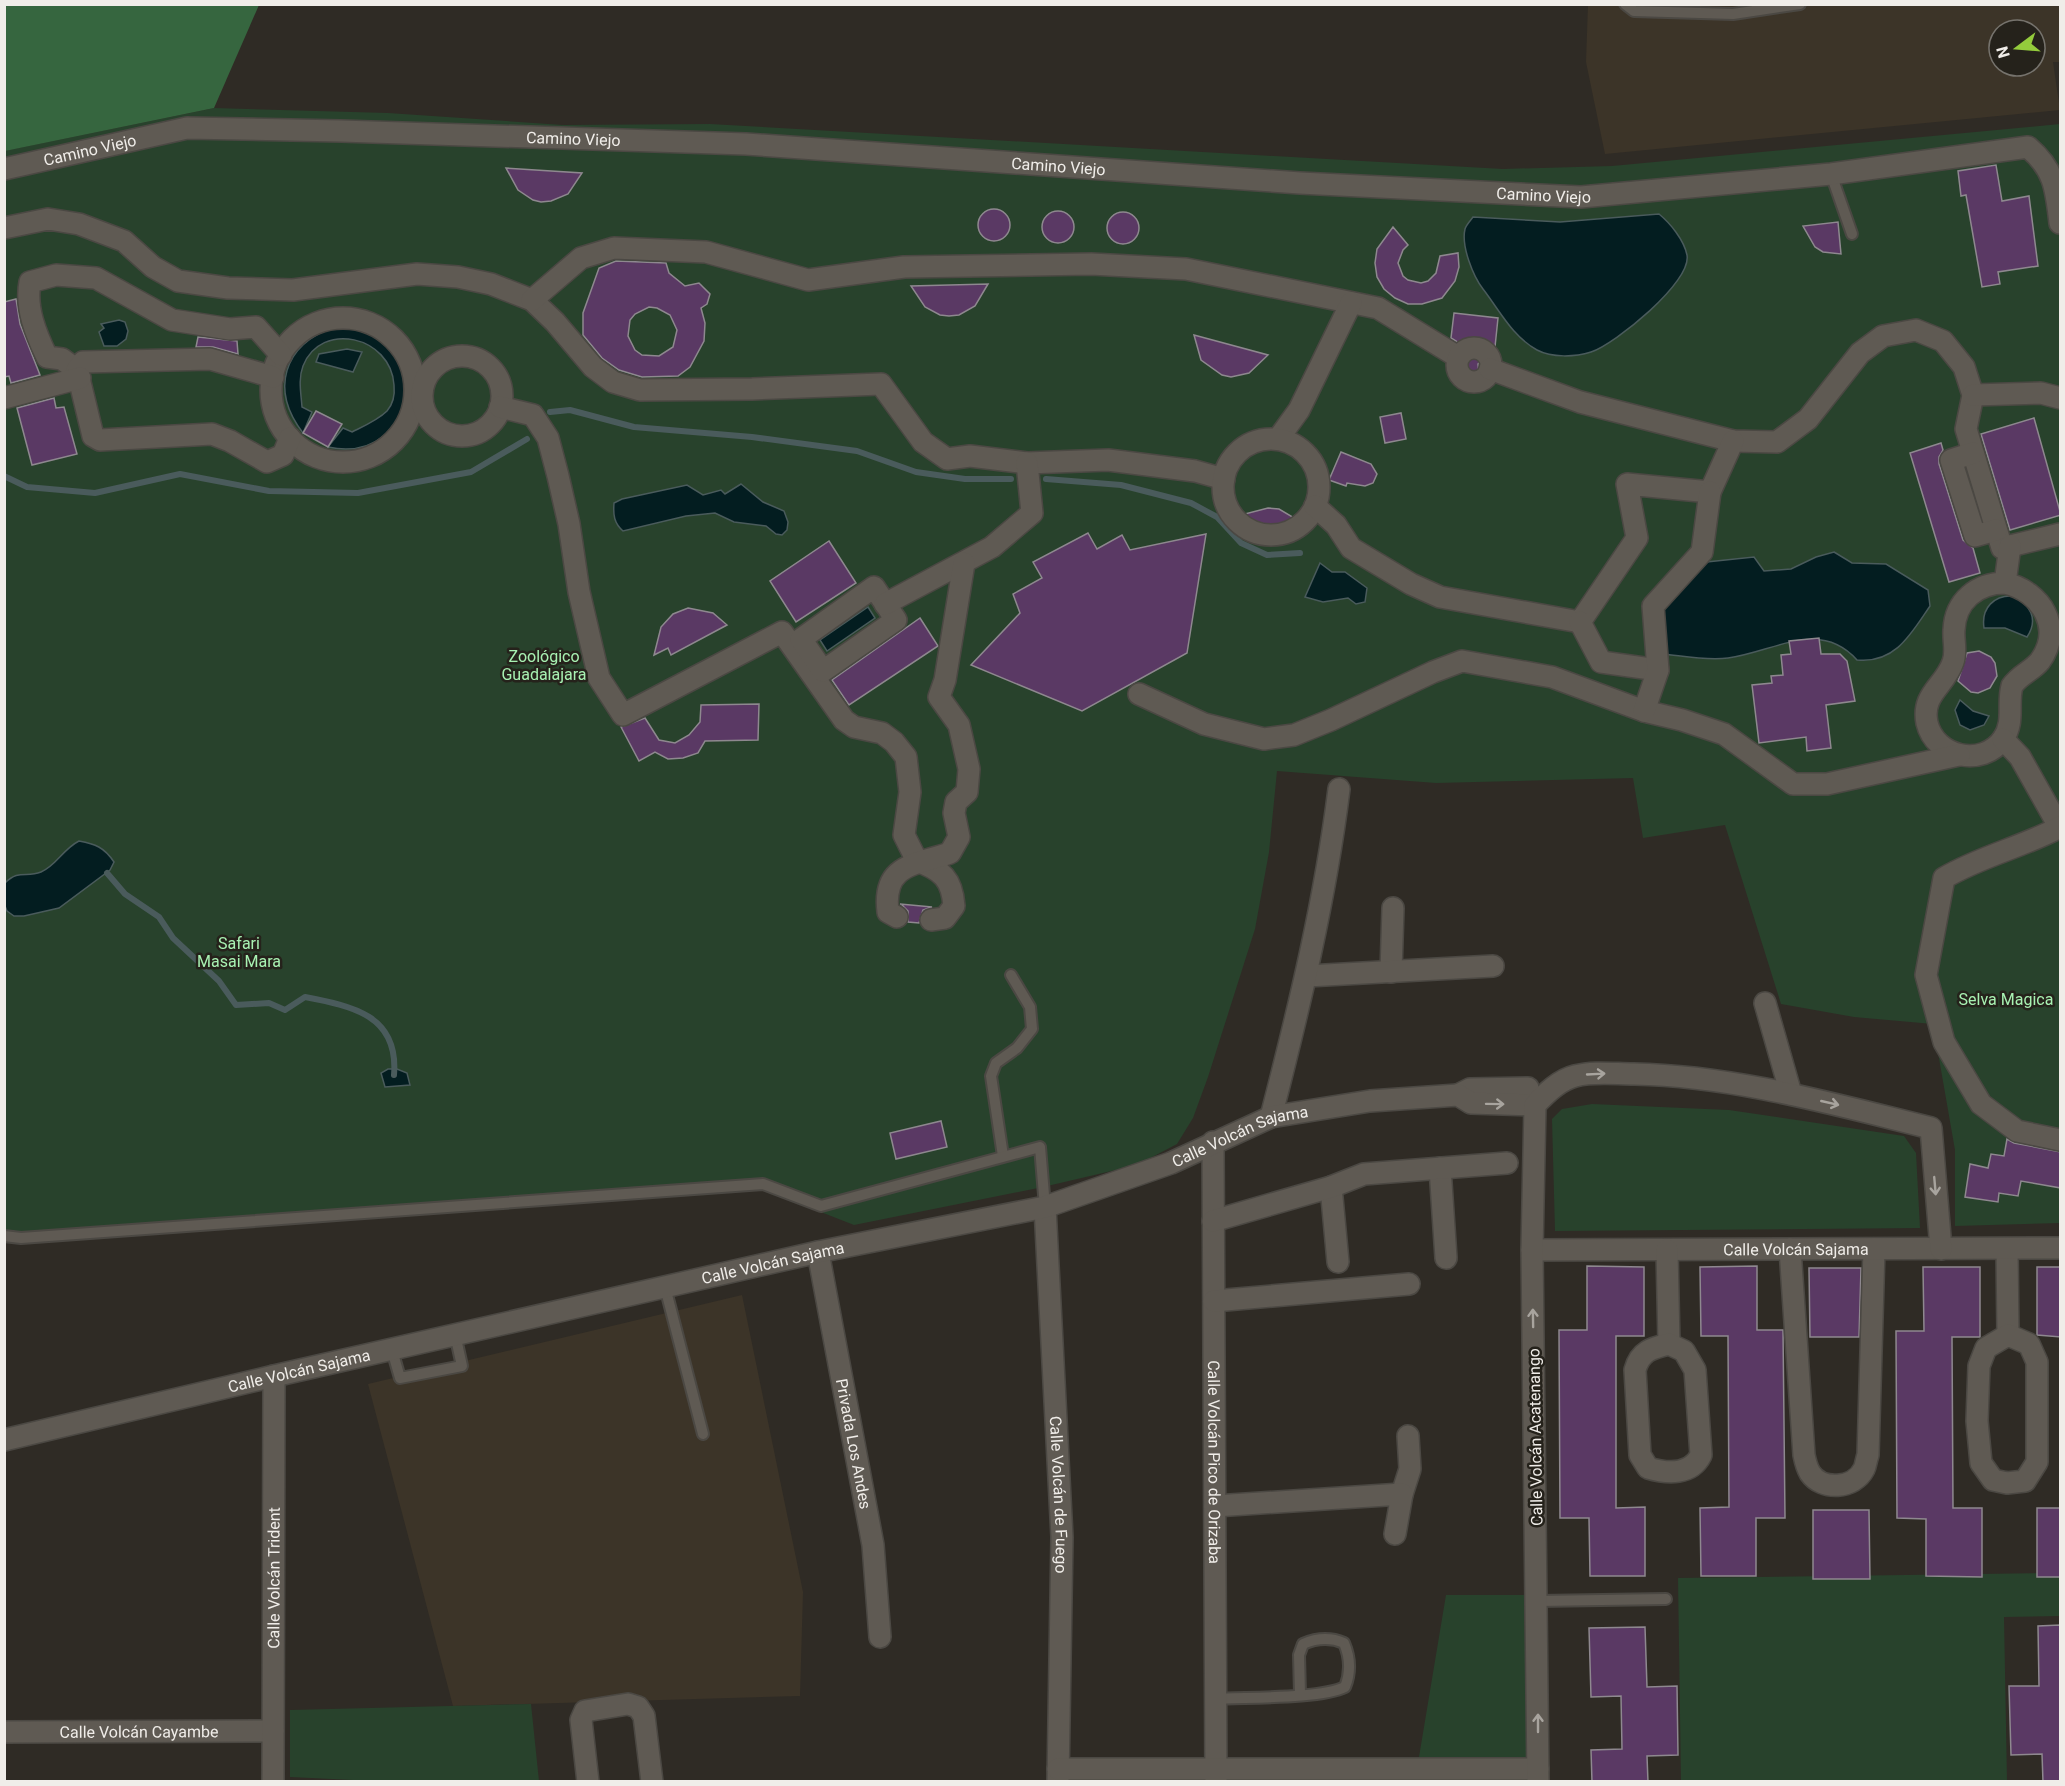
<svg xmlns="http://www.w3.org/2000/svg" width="2065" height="1786" viewBox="0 0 2065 1786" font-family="Roboto,sans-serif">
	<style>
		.built { fill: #3c3428; fill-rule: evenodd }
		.green { fill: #28422c }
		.forest { fill: #36663f }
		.water { fill: #031d20; stroke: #4a5b5c; stroke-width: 1.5 }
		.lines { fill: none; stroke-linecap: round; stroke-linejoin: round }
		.stream { stroke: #4a5b5c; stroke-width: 6 }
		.building { fill: #5a3964; stroke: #8e888f; stroke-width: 1.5; fill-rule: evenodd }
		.lane-casing { stroke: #4b4843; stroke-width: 14 }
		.street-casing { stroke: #4b4843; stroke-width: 24 }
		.lane { stroke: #5f5a53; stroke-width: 10 }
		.street { stroke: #5f5a53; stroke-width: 21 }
		.oneway { stroke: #a8a49e }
		.labels { text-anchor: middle; stroke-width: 5; stroke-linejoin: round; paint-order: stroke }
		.street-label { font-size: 16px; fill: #f0ede9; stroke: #25221b }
		.park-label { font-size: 16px; fill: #a8f1b2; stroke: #25221b }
	</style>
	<rect width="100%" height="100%" fill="#2f2b25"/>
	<g class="built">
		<path d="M1588,5H2060V62H2053L2060,110L1605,154L1586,62ZM1999,30H2035V66H1999Z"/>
		<polygon points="742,1295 803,1592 800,1696 453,1706 368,1384"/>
	</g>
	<g class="green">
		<polygon points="214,108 388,113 563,125 710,124 1503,169 1612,166 2060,124 2060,1223 1955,1226 1955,1150 1933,1024 1854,1017 1781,1004 1725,825 1643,838 1633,778 1436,783 1277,771 1269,852 1255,929 1208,1077 1193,1118 1177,1144 1137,1165 1043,1187 854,1225 762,1189 22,1244 5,1242 4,151"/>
		<polygon points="1592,1104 1729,1110 1904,1136 1916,1153 1920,1228 1555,1231 1552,1119 1562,1109"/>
		<polygon points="2060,1573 2060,1616 2004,1617 2007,1781 1681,1781 1678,1578"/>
		<polygon points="1446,1595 1524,1595 1527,1758 1419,1757"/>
		<polygon points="531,1704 539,1781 395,1782 290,1777 290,1710"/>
	</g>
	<polygon class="forest" points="4,5 5,4 259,5 214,108 5,151"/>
	<g class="water">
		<path d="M1659,214C1670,223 1684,240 1687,255C1692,282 1615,344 1591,352C1575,357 1552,358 1537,350C1512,336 1500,311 1483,289C1473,276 1461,246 1465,229C1466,225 1471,220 1473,217L1560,222Z"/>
		<polygon points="119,320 125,322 128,331 126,339 117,346 104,346 99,332 104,328 101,324"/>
		<path d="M334,327C438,322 423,467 328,447L343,428L352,432C364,426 378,420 387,411C394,403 395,395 394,385C391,336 321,320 303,366C298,379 301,393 302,407L312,412L303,433C270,390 283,345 334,327Z"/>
		<polygon points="347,349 362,352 353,372 316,362 319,354"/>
		<path d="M741,484L763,502L784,511L788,522L787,530L782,535L776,534L766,526L734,522L715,513L686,516L623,531C614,523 613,515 614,503L622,499L687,485L703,495L721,490L725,494Z"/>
		<path d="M1834,552L1852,563L1886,564L1928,590L1930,606C1911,634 1895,664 1857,660C1819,618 1774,652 1728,658C1707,661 1683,656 1663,654L1658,610L1697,563L1754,557L1764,571L1791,569L1816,557Z"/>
		<polygon points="1320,563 1332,572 1345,572 1367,588 1365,602 1356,604 1348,598 1323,602 1305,597"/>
		<path d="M2013,596C2030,604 2039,619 2027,637L2005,628H1984C1981,608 1994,595 2013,596Z"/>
		<polygon points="868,607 875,618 827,651 820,640"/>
		<polygon points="1960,700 1973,711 1989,716 1984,725 1970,730 1960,725 1955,710"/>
		<path d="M79,841C95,844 104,847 114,862L110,870L59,908L24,916H14L7,911L5,906V883C19,869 26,878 41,872C56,866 63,849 79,841Z"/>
		<polygon points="388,1069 397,1069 407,1073 410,1085 385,1087 381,1073"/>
	</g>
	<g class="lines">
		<g class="stream">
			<polyline points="550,412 570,410 634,427 752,437 857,451 916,472 965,479 1011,479"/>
			<polyline points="4,476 27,487 95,493 180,474 269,491 358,493 471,472 527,439"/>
			<polyline points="1046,479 1121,485 1191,503 1217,517 1241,543 1267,555 1300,553"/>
			<path d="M107,873L125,894L159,917L173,938L219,981L236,1005L269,1003L285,1010L305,997C352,1006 399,1015 394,1075"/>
		</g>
	</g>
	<g class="building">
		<polygon points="1996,165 2002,201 2029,196 2038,266 1998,272 2000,284 1982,287 1966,195 1961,196 1958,171"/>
		<polygon points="506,168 582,173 568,194 551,201 541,202 533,200 518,190"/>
		<circle cx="994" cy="225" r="16"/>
		<circle cx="1058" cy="227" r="16"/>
		<circle cx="1123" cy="228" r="16"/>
		<polygon points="1838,222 1841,254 1823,252 1815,247 1803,226"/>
		<polygon points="1393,227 1408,245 1403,250 1398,263 1403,276 1408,280 1421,283 1428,281 1436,273 1440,256 1458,253 1459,267 1455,281 1442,298 1422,304 1408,304 1395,298 1384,289 1377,277 1375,263 1377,249"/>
		<path d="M616,261L666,263L669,273L685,286L699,283L710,294L707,304L701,308L705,323L704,341L690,367L678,376L642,377L619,370L602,358L583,335V313L599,268ZM649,307L657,308L670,315L677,330L673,347L659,356L642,355L635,350L628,336L630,320L635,314Z"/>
		<polygon points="988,284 975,306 959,315 949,316 940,315 925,307 911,286"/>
		<polygon points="16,299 20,324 40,375 11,383 9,376 4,377 4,302"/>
		<polygon points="1454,313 1498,318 1495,347 1483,345 1484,358 1478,364 1479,374 1476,375 1470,375 1463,368 1471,358 1468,349 1470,344 1459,343 1451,338"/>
		<polygon points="1194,335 1268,355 1249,373 1231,377 1222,375 1201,360"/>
		<polygon points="198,337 237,341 238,354 213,347 196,347"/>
		<polygon points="54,398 56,408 64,407 77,454 32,465 17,408"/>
		<polygon points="316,411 342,424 328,447 303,433"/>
		<polygon points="1401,413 1406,439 1385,443 1380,417"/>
		<polygon points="2034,418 2061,515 2010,530 1981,434"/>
		<polygon points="1941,443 1943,450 1939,457 1939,464 1963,540 1973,548 1980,573 1949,582 1910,453"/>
		<polygon points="1341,452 1371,464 1377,474 1373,483 1365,486 1347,483 1346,486 1329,480"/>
		<polygon points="1268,508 1279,509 1296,519 1279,525 1266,525 1237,516"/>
		<polygon points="1088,533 1097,549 1122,535 1130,550 1206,534 1187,653 1082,711 971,665 1020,613 1013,594 1042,578 1033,562"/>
		<polygon points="829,541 856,583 796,622 770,581"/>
		<polygon points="688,608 713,613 727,625 671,655 668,648 654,655 661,627 673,614"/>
		<polygon points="920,618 938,646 849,705 832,680"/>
		<polygon points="1819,638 1821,654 1840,654 1847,661 1855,701 1826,705 1831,748 1807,751 1806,737 1759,743 1752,685 1772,683 1771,676 1783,675 1781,655 1791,654 1789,641"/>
		<polygon points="1979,651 1991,657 1995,663 1997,676 1990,688 1978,693 1971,692 1958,681 1967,653"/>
		<polygon points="759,704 758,740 705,741 698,753 683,758 668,759 655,752 639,761 621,727 645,718 659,740 675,743 689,735 700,722 701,705"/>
		<polygon points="901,904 900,904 932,907 923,910 919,923 908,922 908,911"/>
		<polygon points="941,1121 947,1147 896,1159 890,1133"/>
		<polygon points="2007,1139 2014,1143 2061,1152 2061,1188 2021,1181 2018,1196 1999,1193 1998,1202 1965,1197 1970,1164 1988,1168 1991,1154 2004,1156"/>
		<polygon points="1587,1266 1644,1267 1644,1336 1616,1336 1616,1508 1645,1507 1645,1576 1590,1576 1589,1518 1560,1518 1559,1330 1587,1330"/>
		<polygon points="1757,1266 1757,1330 1783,1330 1785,1518 1756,1518 1756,1576 1701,1576 1700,1508 1729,1507 1728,1336 1701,1336 1700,1267"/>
		<polygon points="1923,1267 1980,1267 1980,1337 1952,1337 1953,1508 1982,1508 1982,1577 1926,1576 1926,1519 1897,1518 1896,1331 1924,1331"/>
		<polygon points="2037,1267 2061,1267 2061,1337 2037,1335"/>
		<polygon points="1809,1268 1861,1268 1859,1337 1810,1337"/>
		<rect x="2037" y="1508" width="24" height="69"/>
		<polygon points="1813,1510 1869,1510 1870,1579 1813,1579"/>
		<polygon points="2060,1625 2061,1782 2043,1782 2042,1754 2011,1755 2009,1686 2039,1686 2038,1626"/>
		<polygon points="1645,1627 1647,1687 1677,1686 1678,1755 1647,1756 1648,1782 1592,1782 1591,1750 1622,1749 1621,1696 1591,1697 1589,1628"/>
	</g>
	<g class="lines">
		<defs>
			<g id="lane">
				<polyline points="1625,4 1634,11 1733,14 1800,4"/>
				<polyline points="1831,174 1852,234"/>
				<polyline points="1003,1156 991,1076 996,1063 1017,1048 1032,1029 1030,1007 1011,975"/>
				<polyline points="4,1236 21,1238 763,1184 821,1206 1040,1147 1045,1207"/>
				<polyline points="665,1287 703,1434"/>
				<polyline points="392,1350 400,1378 462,1366 455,1334"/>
				<polyline points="1538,1601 1666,1599"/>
				<path d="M1215,1699C1246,1697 1321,1699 1345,1687C1351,1672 1350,1657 1344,1643C1330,1637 1317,1638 1303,1644L1299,1655L1300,1694"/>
			</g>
			<g id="street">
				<path id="s1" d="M4,169L187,128L341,131L746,144L1300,183L1581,197L1831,174L2028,147C2055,170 2056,189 2060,223"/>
				<polyline points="4,228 48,219 79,224 124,241 153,267 178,281 228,288 293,290 417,274 458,277 491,284 532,300 555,322 593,367 613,382 640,390 752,389 881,384 923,442 947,459 970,456 1027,463 1108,460 1195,471 1224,479"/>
				<polyline points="532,300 581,258 614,248 706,252 808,280 904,267 1091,264 1186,269 1378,308 1458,357"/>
				<circle cx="343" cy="390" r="72"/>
				<circle cx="1474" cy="365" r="17"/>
				<path d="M281,355L256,327L230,329L172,320L96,278L56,275L30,282C25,308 36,334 47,357L62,359L77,370L93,436L100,440L212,434L230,441L267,462L283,455L290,438"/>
				<circle cx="462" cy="396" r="40"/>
				<polyline points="1490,369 1580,402 1733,441 1777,442 1808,419 1860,353 1883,336 1916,330 1943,341 1964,367 1973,395 1966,429 2002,548 2060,534"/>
				<polyline points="77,370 83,362 210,359 273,377"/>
				<polyline points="1973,395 2041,393 2060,398"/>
				<polyline points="4,398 80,378"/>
				<path d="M500,407L533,415L548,438L558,476L569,524L579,592L599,678L623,715L782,632L844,720L854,727L882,733L894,742L906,757L910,792L904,835L917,861C942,870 952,879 954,906L945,918L931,920"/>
				<polyline points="1278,439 1299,410 1351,303"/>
				<circle cx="1271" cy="487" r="48"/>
				<polyline points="1973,453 1951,460 1975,536 1996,530"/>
				<polyline points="1315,506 1336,525 1351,548 1411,584 1440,597 1580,622 1637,538 1627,484 1710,492 1733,441"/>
				<path d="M2005,583C2041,591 2064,628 2040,661C2032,671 2019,675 2012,686C2007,704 2015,722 2003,739C1982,768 1935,757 1927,723C1921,694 1945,686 1953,662C1957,651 1953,640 1954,630C1955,601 1977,583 2005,583L2010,546"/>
				<polygon points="874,587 896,620 823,671 801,639"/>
				<polyline points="885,604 992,547 1032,513 1027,463"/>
				<polyline points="1580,622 1601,662 1658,670"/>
				<polyline points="1139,694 1204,724 1264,739 1294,735 1331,720 1433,672 1462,661 1552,677 1644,711 1682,720 1724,734 1793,784 1827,784 1959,755"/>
				<polyline points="1644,711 1658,670 1653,606 1702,552 1710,492"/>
				<polyline points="2003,739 2020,757 2060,828"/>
				<path d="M2060,827C2023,847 1981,856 1944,878L1926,975L1944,1042L1981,1104L2017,1131L2060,1140"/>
				<path d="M897,917L888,912C882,864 915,865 950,853L959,837L954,813L956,802L967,792L969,769L959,725L939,697L945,680L964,563"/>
				<polyline points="1391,972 1393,908"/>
				<polyline points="1307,976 1493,966"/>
				<polyline points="1765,1003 1791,1094"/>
				<polyline points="1458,1095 1470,1089 1528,1088"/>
				<path d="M1271,1117C1299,1008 1325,901 1339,789"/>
				<path id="s2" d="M1213,1142L1216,1782"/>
				<polyline points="1440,1168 1446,1258"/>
				<polyline points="1331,1187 1338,1262"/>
				<path id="s3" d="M1045,1207L1062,1537L1058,1782"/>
				<polyline points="1213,1221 1331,1187 1364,1174 1507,1163"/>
				<path d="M1790,1249L1804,1455C1805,1460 1807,1468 1810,1473C1822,1491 1854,1489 1864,1469C1866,1465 1866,1460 1868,1455L1874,1249"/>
				<polyline points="2007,1249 2008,1335"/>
				<path id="s4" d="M1532,1250L2060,1248"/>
				<polyline points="1667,1250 1669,1344"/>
				<path id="s5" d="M818,1252L873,1545L880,1637"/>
				<polyline points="1214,1301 1409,1284"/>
				<polygon points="2008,1335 2029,1344 2037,1362 2037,1462 2025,1481 2007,1483 1993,1480 1981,1463 1977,1421 1979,1366 1986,1348"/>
				<path d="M1669,1344L1684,1351L1695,1370L1701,1455C1691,1475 1668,1474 1648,1468L1640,1455L1635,1370C1640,1351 1652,1348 1669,1344Z"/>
				<path id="s6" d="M4,1440L274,1376L818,1252L1045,1207L1171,1163L1271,1117L1370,1101L1458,1095L1471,1103L1535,1105"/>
				<polyline points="1402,1494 1410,1469 1408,1436"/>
				<polyline points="1215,1506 1402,1494 1395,1534"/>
				<path id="s7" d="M4,1732L273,1731"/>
				<polyline points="1058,1769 1538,1769"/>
				<path id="s8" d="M273,1782L274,1376"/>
				<polyline points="588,1782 581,1720 585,1711 628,1704 638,1707 644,1716 652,1782"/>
				<path d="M1538,1782L1532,1250L1535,1105C1546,1093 1559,1080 1575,1076C1594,1071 1615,1074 1634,1074C1735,1076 1833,1104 1931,1128L1941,1249"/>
			</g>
		</defs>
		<use href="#lane" class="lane-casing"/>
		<use href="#street" class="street-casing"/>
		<use href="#lane" class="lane"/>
		<use href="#street" class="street"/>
	</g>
	<defs><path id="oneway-shaft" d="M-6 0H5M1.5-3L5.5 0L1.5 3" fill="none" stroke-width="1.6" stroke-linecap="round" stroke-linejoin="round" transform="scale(1.5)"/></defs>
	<g class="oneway">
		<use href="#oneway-shaft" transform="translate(1596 1074) rotate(-3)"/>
		<use href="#oneway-shaft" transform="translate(1830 1103) rotate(13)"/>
		<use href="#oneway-shaft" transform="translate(1495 1104) rotate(1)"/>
		<use href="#oneway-shaft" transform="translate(1935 1186) rotate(85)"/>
		<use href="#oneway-shaft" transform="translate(1533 1318) rotate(-91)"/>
		<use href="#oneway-shaft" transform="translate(1538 1723) rotate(-90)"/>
	</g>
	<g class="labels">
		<g class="street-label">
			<text dy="6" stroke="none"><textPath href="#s1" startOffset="574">Camino Viejo</textPath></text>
			<text dy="6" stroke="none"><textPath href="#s1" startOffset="88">Camino Viejo</textPath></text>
			<text dy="6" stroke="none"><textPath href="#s1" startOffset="1060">Camino Viejo</textPath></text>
			<text dy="6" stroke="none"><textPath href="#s1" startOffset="1546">Camino Viejo</textPath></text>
			<text dy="6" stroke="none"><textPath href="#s6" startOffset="1275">Calle Volcán Sajama</textPath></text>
			<text dy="6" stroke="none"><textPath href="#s4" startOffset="264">Calle Volcán Sajama</textPath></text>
			<text dy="6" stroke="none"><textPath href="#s6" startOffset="789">Calle Volcán Sajama</textPath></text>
			<text dy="6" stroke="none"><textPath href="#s6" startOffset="303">Calle Volcán Sajama</textPath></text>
			<text transform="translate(1535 1437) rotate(-91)" y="6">Calle Volcán Acatenango</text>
			<text dy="6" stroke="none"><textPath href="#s5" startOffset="195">Privada Los Andes</textPath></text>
			<text dy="6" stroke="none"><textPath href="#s2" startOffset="320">Calle Volcán Pico de Orizaba</textPath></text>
			<text dy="6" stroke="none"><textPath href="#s3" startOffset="288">Calle Volcán de Fuego</textPath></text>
			<text dy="6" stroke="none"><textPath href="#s8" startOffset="204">Calle Volcán Trident</textPath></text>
			<text dy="6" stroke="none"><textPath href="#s7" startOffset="135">Calle Volcán Cayambe</textPath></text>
		</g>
		<g class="park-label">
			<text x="544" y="662">Zoológico<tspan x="544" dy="18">Guadalajara</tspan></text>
			<text x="239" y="949">Safari<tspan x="239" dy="18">Masai Mara</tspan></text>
			<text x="2006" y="1005">Selva Magica</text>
		</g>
	</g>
	<rect width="2065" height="1786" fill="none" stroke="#f0ede9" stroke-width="12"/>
	<g transform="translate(2017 48) rotate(254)"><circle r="28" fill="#25221b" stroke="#76736d" stroke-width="1.5"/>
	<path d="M0-4.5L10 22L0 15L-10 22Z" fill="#94cc3c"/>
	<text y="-9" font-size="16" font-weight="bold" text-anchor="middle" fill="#f0ede9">N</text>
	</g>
</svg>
